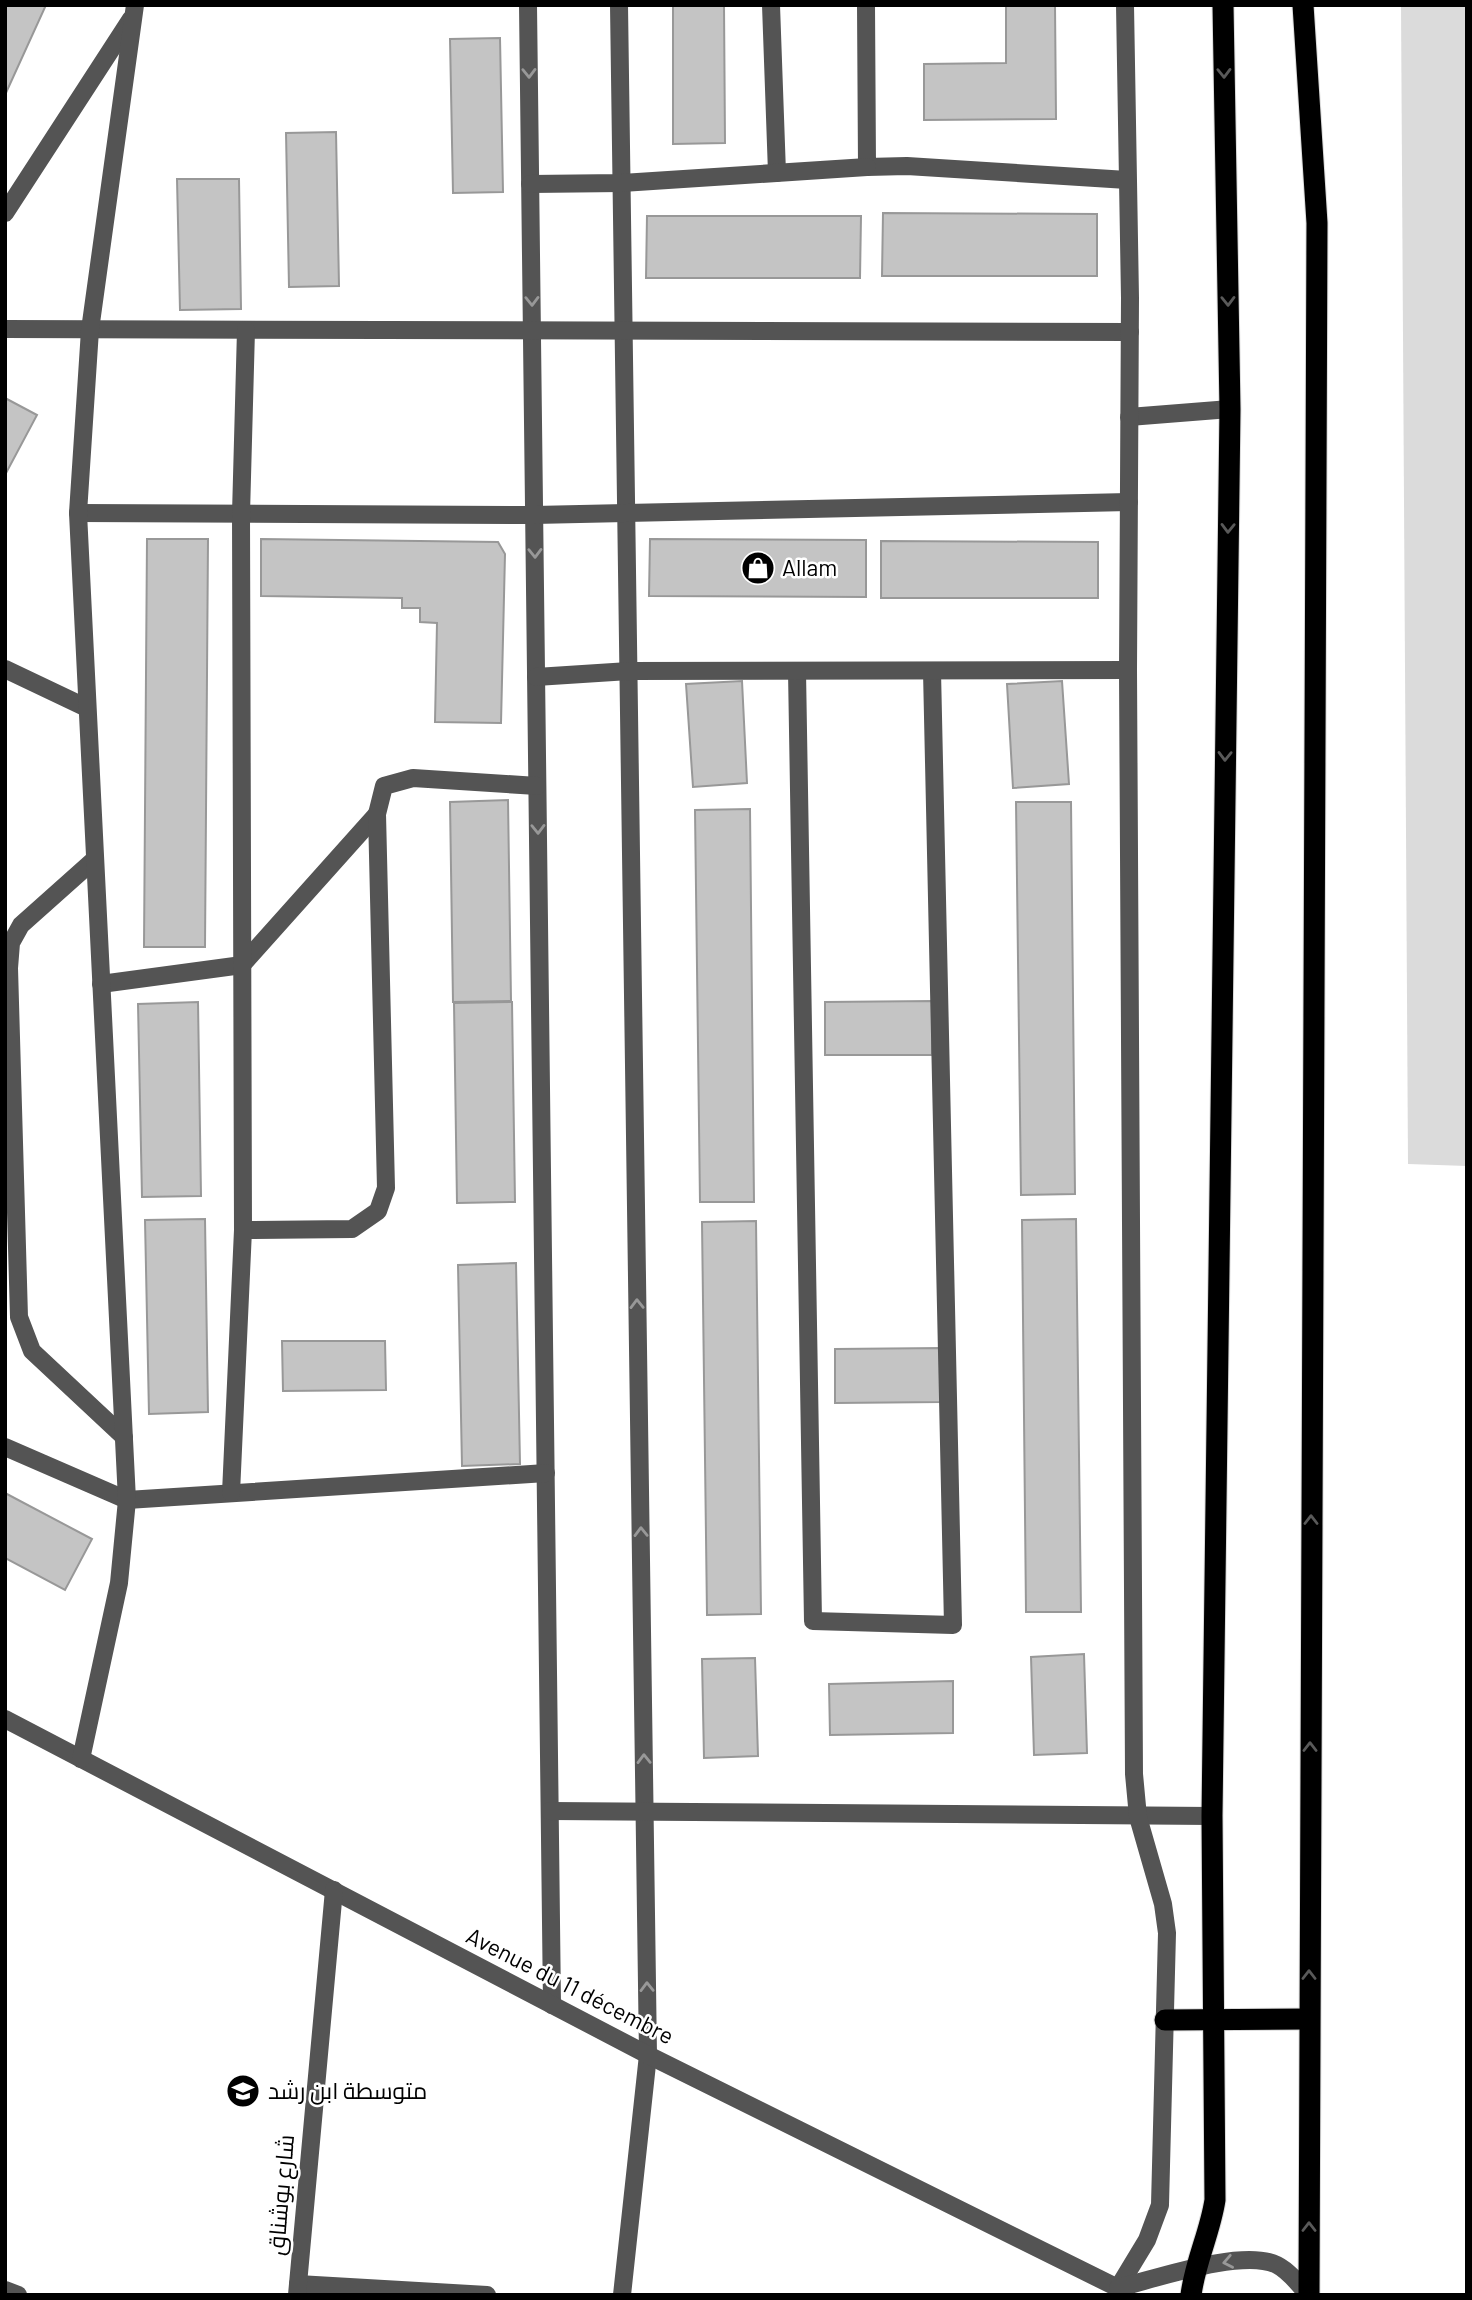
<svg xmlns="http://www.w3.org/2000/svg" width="1472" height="2300" viewBox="0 0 1472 2300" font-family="Barlow,Cairo,sans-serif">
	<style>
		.green { fill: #dbdbdb }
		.building { fill: #c4c4c4; stroke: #989898; stroke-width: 2 }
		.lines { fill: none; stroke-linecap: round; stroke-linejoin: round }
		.highway-casing { stroke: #dbdbdb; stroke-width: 23 }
		.minor { stroke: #545454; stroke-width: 18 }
		.highway { stroke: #000; stroke-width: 21 }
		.oneway { stroke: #989898 }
		.oneway2 { stroke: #595959 }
		.labels { text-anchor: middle; stroke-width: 5; stroke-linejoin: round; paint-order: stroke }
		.poi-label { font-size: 23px; fill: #000; stroke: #fff; text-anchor: start }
		.street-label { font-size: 23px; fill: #000; stroke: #fff }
	</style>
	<rect width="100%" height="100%" fill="#fff"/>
	<polygon class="green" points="1401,5 1467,5 1467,1166 1408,1164"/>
	<g class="building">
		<polygon points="5,5 46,5 5,95"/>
		<polygon points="673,5 724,5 725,143 673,144"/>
		<polygon points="1006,5 1055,5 1056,119 924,120 924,64 1006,63"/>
		<polygon points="500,38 503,192 453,193 450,39"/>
		<polygon points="336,132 339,286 289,287 286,133"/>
		<polygon points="177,179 239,179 241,309 180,310"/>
		<polygon points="883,213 1097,214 1097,276 882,276"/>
		<polygon points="647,216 861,216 860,278 646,278"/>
		<polygon points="5,398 37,415 5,475"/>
		<polygon points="147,539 208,539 205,947 144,947"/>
		<polygon points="261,539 498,542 505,554 501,723 435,722 437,623 420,622 420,608 402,608 402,598 261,596"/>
		<polygon points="650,539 866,540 866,597 649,596"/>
		<polygon points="881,541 1098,542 1098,598 881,598"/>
		<polygon points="742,681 747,783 693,787 686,684"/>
		<polygon points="1062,681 1069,784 1013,788 1007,684"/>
		<polygon points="508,800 511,1001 453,1002 450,802"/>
		<polygon points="1016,802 1071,802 1075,1194 1021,1195"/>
		<polygon points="750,809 754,1202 700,1202 695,810"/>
		<polygon points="932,1001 932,1055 825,1055 825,1002"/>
		<polygon points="198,1002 201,1196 142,1197 138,1004"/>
		<polygon points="512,1002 515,1202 457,1203 454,1003"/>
		<polygon points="205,1219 208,1412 149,1414 145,1220"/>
		<polygon points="1076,1219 1081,1612 1026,1612 1022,1220"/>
		<polygon points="756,1221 761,1614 707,1615 702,1222"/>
		<polygon points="516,1263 520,1464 462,1466 458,1265"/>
		<polygon points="282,1341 385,1341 386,1390 283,1391"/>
		<polygon points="942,1348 942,1402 835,1403 835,1349"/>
		<polygon points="5,1493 92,1539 65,1590 5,1558"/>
		<polygon points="1084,1654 1087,1753 1034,1755 1031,1657"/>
		<polygon points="755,1658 758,1756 704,1758 702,1659"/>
		<polygon points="953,1681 953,1733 830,1735 829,1684"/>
	</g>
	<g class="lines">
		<defs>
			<g id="highway">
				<polyline points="1303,5 1317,223 1309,2295"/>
				<polyline points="1165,2020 1309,2019"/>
				<path d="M1191,2295C1195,2262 1210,2233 1215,2200L1212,1816L1230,409L1223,5"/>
			</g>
		</defs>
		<use href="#highway" class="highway-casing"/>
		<g class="minor">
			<polyline points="528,5 552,2005"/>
			<polyline points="619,5 648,2055 622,2295"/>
			<polyline points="771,5 777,173"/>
			<polyline points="866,5 867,167 907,166 1127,180"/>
			<polyline points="530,184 622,183 867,167"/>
			<polyline points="5,213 131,19"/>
			<polyline points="5,329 1130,332"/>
			<polyline points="1129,417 1230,409"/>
			<polyline points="78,513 534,515 1129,502"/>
			<polyline points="5,669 87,708"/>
			<polyline points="797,671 813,1621 953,1625 932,671"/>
			<polyline points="536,677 629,671 1128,670"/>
			<polyline points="95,859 21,925 11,943 9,968 19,1317 32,1351 124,1437"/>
			<polyline points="101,984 242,965 377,814"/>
			<polyline points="243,1230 352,1229 378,1211 386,1188 377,814 384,786 413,778 537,786"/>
			<polyline points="5,1447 127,1500 546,1473"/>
			<polyline points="231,1493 243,1230 241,514 246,330"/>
			<polyline points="5,1719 648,2055 1118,2288 1126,2294"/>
			<polyline points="81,1759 119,1583 127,1500 78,513 90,330 135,5"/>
			<polyline points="550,1811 1212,1816"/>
			<polyline points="298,2284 487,2295"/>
			<polyline points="1118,2288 1147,2240 1160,2205 1167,1933 1163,1904 1138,1817 1134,1774 1128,670 1130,298 1125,5"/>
			<path d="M1118,2288C1155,2279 1243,2248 1277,2265C1289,2271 1299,2284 1308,2295"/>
			<polyline points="5,2290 18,2295"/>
			<polyline points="297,2295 334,1890"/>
		</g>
		<use href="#highway" class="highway"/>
	</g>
	<defs><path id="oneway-chevron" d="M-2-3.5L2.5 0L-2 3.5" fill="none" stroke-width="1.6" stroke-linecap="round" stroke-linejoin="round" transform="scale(1.75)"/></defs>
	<g class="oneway">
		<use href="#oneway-chevron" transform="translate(529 73) rotate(89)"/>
		<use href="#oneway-chevron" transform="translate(532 301) rotate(89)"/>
		<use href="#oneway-chevron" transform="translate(535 553) rotate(89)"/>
		<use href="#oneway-chevron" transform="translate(538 829) rotate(89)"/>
		<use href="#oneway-chevron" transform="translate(637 1304) rotate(-91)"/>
		<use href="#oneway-chevron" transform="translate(641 1532) rotate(-91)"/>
		<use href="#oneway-chevron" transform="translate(644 1759) rotate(-91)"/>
		<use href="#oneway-chevron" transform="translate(647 1987) rotate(-91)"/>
		<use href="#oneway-chevron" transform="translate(1228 2262) rotate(169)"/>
	</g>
	<g class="oneway2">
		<use href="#oneway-chevron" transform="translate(1224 73) rotate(89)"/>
		<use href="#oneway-chevron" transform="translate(1228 301) rotate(89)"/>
		<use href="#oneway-chevron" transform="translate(1228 528) rotate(91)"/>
		<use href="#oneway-chevron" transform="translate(1225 756) rotate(91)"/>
		<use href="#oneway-chevron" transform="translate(1311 1520) rotate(-90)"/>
		<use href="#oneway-chevron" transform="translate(1310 1747) rotate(-90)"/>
		<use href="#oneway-chevron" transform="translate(1309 1975) rotate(-90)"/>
		<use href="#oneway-chevron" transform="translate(1309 2227) rotate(-90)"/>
	</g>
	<defs>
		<symbol id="shop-disc" viewBox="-11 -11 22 22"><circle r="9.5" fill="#000" stroke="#fff"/><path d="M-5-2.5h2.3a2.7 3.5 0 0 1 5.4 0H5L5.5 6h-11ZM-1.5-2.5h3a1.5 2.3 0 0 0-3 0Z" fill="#fff"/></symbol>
		<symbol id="university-disc" viewBox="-11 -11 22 22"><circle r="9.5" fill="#000" stroke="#fff"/><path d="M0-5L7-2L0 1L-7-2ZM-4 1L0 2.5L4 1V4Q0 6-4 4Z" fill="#fff"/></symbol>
	</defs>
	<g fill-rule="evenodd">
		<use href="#shop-disc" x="739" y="549" width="38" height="38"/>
		<use href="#university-disc" x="224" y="2072" width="38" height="38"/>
	</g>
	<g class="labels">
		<g class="poi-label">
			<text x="782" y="576">Allam</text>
			<text x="268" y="2099">متوسطة ابن رشد</text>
		</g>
		<g class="street-label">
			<text transform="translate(570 1986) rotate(27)" y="8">Avenue du 11 décembre</text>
			<text transform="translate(281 2195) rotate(-85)" y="8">شارع بوشناق</text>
		</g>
	</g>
	<rect width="1472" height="2300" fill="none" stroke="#000000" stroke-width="14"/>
</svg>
